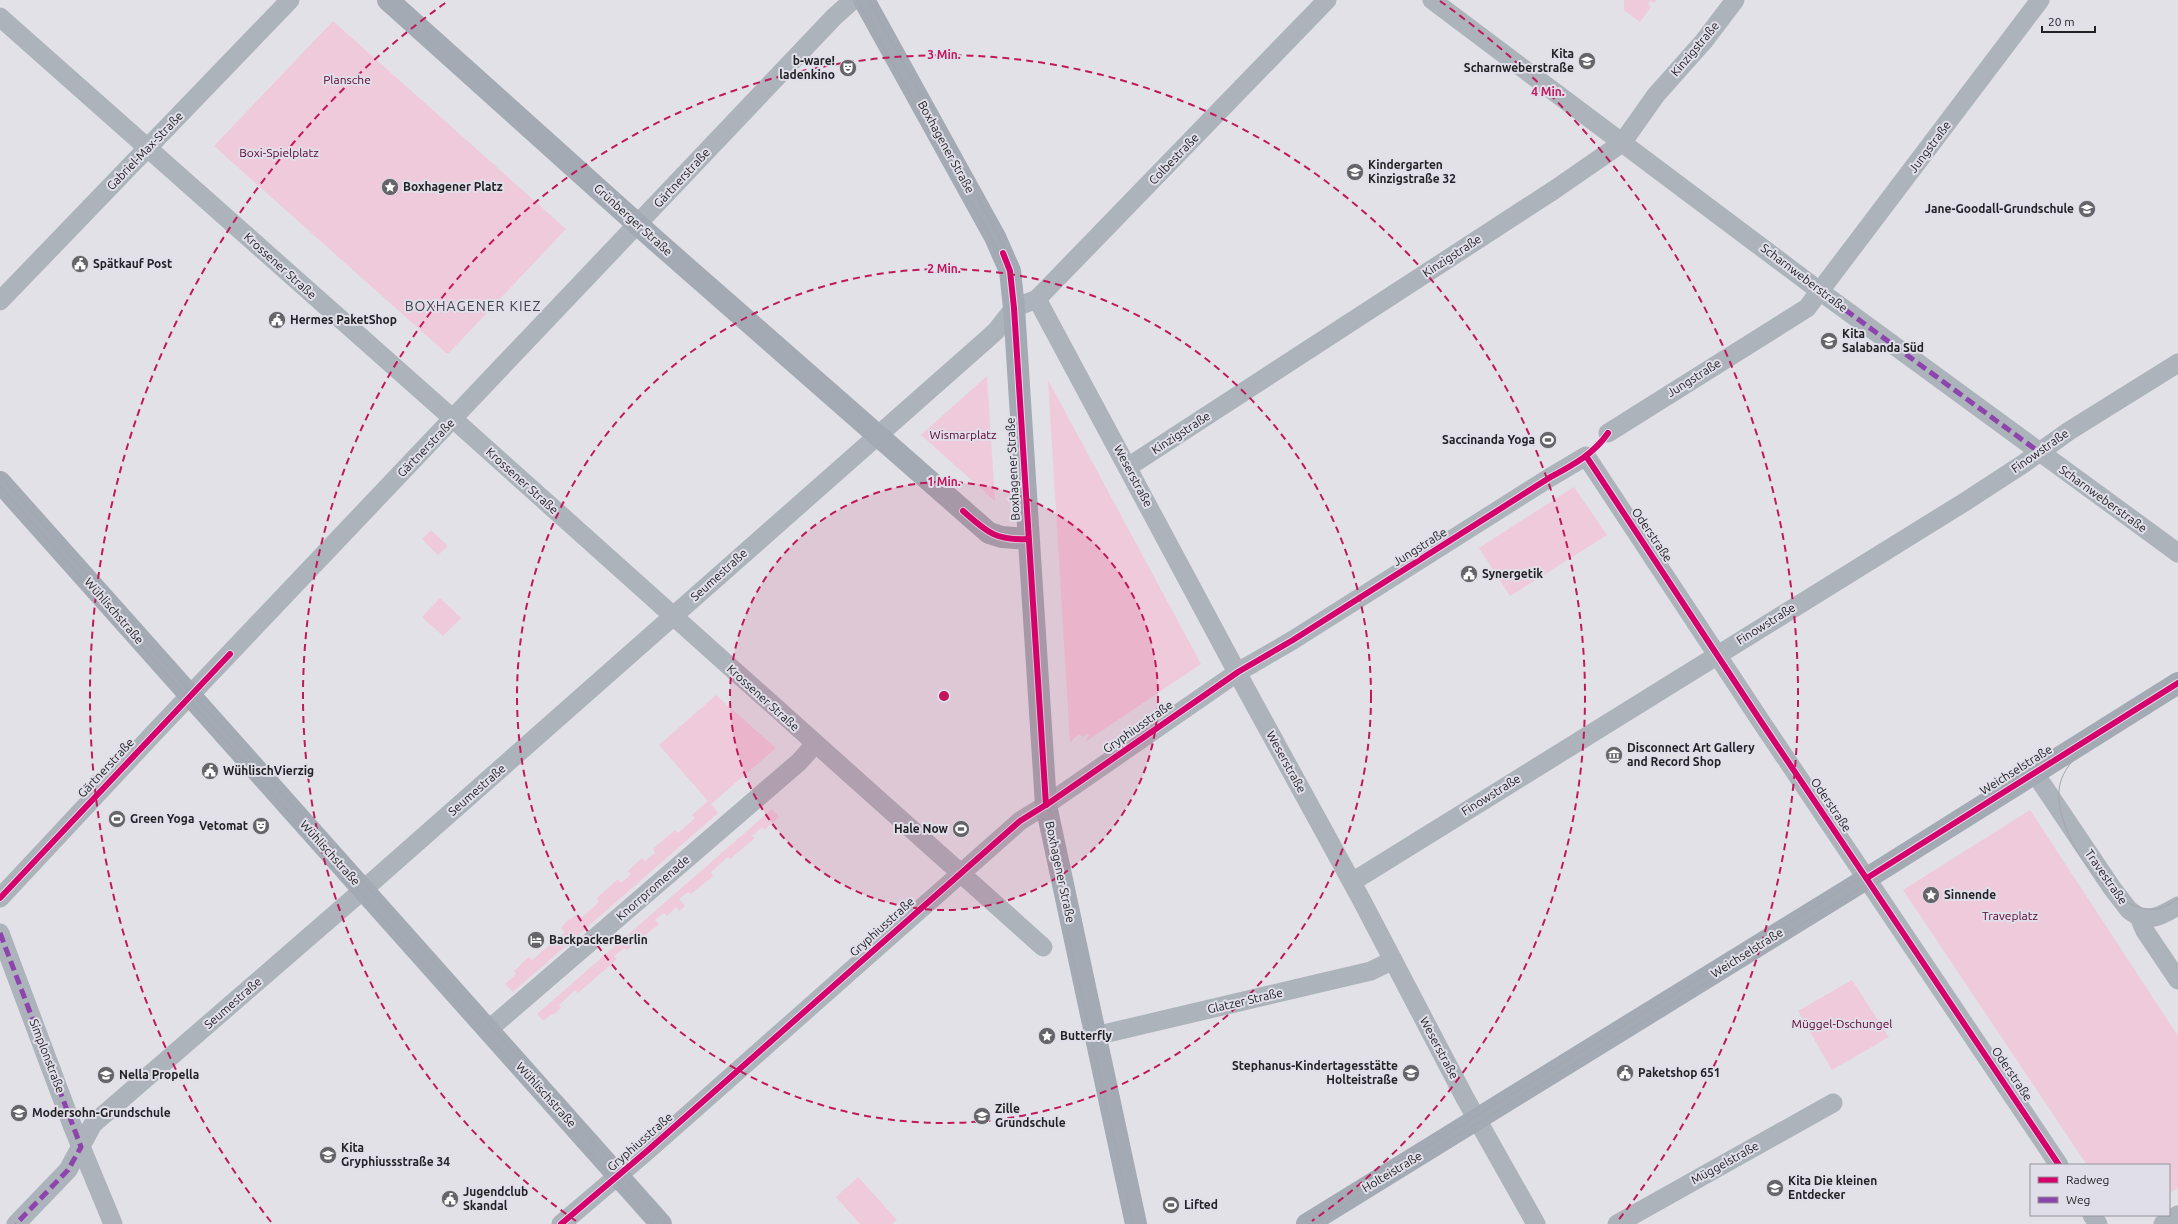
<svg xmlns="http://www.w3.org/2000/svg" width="2178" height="1224" viewBox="0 0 2178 1224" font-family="Ubuntu,sans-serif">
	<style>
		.green { fill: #efcada }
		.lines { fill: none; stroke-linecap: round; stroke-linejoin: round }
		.street { stroke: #adb3bb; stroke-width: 19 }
		.secondary { stroke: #a3aab3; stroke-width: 22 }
		.tram { stroke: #a4a6ad; stroke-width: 1 }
		.quiet { stroke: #8e44ad; stroke-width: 5; stroke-dasharray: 10 5; stroke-linecap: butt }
		.cycleway-casing { stroke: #e0dfe9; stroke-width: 8 }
		.cycleway { stroke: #d6006c; stroke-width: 6 }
		.ring { fill: none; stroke: #c2185b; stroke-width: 2; stroke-dasharray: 7 5 }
		.labels { text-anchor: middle; stroke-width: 4; stroke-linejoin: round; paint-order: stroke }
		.street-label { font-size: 12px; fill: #222225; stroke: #e0dfe9 }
		.poi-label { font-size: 12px; font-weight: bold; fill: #222225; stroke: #e0dfe9; text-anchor: start }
		.park-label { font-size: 12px; fill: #58002f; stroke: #e0dfe9 }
		.quarter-label { font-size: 14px; letter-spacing: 1px; fill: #43434b; stroke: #e0dfe9 }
		.centre { fill: #c2185b; stroke: #e0dfe9; stroke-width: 2 }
		.ring-label { font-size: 12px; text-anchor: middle; font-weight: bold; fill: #c2185b; stroke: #e0dfe9; stroke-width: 4; stroke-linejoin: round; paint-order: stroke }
	</style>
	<rect width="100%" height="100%" fill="#e2e1e7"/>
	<g class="green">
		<polygon points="1624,0 1657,0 1654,3 1650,1 1648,4 1651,7 1640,22 1624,10"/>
		<polygon points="333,21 566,229 449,353 446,353 214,146"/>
		<polygon points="987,376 995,501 921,435"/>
		<polygon points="1048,380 1201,664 1085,742 1089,735 1086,734 1084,737 1079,734 1070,742"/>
		<polygon points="1574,487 1607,535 1510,596 1479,548"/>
		<polygon points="431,530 448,546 438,555 422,539"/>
		<polygon points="440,598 461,618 443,636 422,617"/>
		<polygon points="716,695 776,748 711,804 718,813 513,992 505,984 516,974 514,971 529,957 532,960 565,932 561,928 569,919 570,920 577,914 581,918 599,902 597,898 618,879 621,883 631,874 628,871 642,858 645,861 655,853 653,849 675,830 678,833 695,818 692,815 708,801 659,745"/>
		<polygon points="772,809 779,817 764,830 762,827 752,836 755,838 730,859 728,857 711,872 713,876 691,894 688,892 679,899 685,906 679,911 676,907 667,916 664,913 655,920 659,924 627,950 624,948 614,956 617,959 578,993 575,990 559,1005 561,1008 553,1015 552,1014 543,1021 537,1014"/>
		<polygon points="2030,810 2178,1036 2178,1188 2169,1193 2169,1165 2087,1165 1903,890"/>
		<polygon points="1852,980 1889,1037 1832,1070 1798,1011"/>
		<polygon points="858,1177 897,1220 892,1224 860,1224 836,1197"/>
	</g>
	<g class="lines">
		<g class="street">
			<polyline points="1432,0 1821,292 2178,553"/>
			<polyline points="0,17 469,433 1043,947"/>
			<polyline points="1037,299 1246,689 1361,899 1465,1098 1536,1224"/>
			<polyline points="0,301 290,0"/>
			<polyline points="1608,433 1807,308 2040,0"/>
			<polyline points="1128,467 1554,190 1622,143 1656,95 1704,41 1735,0"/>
			<polyline points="2034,772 2112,888 2129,910 2139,917 2145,931 2178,980"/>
			<polyline points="1352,882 1963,503 2023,464 2069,431 2178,363"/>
			<polyline points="0,898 154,733 834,17 853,0"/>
			<path d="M2139,917C2154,921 2165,913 2178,906"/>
			<polyline points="0,933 72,1125 113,1224"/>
			<polyline points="488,1030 799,762 815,744"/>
			<polyline points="1095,1036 1371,971 1393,960"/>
			<polyline points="2092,1215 2098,1224"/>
			<polyline points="16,1224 68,1170 93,1124 363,890 986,340 996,331 1014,308 1037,299 1327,0"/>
			<polyline points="561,1224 647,1151 1020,821 1049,803 1238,672 1293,640 1549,478 1586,456 1762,723 2059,1165"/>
			<polyline points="1617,1224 1833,1103"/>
			<polyline points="2163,1224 2178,1215"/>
		</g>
		<g class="secondary">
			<polyline points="388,0 655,240 989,533 1002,537 1028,539"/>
			<polyline points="864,0 995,237 1010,271 1014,308 1046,805 1136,1224"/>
			<polyline points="0,482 661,1224"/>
			<polyline points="1307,1224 1850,889 2178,683"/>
		</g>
		<g class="tram">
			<polyline points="857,0 992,239 1003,264 1010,292 1042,807 1049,850 1133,1224"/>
			<polyline points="869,0 1001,240 1015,275 1049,803 1057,843 1058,870"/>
			<polyline points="0,475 192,694 367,886 666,1224"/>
			<polyline points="0,486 653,1224"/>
			<path d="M2081,750C2073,760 2063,771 2060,784C2050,828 2108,914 2156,909C2164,908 2171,903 2178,899"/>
			<polyline points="1301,1224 1728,961 2178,678"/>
			<polyline points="1314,1224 1922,850 2086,744 2178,688"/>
		</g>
		<g class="quiet">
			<polyline points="1821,292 2039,452"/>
			<polyline points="0,933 81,1147 68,1170 16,1224"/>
		</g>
		<defs>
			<g id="cycleway">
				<polyline points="1003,253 1010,271 1014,308 1046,805"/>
				<polyline points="1586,456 1762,723 2059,1165"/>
				<path d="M963,511C986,531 995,541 1028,539"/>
				<polyline points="1867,878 2178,683"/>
				<polyline points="0,898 230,654"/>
				<path d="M561,1224L647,1151L1020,821L1049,803L1238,672L1293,640L1549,478C1571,466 1593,455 1608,433"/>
			</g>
		</defs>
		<use href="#cycleway" class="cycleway-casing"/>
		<use href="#cycleway" class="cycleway"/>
	</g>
	<circle cx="944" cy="696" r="214" fill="#c2185b" fill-opacity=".12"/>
	<g class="ring">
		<circle cx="944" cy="696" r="214"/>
		<circle cx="944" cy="696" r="427"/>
		<path d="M576 1221A641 641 0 1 1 1312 1221"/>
		<path d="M271 1222A854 854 0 0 1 448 1M1440 1A854 854 0 0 1 1617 1222"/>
	</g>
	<defs>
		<symbol id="school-disc" viewBox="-11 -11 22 22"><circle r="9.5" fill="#656569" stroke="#e0dfe9"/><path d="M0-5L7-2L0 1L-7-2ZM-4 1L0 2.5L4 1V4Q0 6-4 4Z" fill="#fff"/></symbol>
		<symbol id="theatre-disc" viewBox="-11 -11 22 22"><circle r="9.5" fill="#656569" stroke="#e0dfe9"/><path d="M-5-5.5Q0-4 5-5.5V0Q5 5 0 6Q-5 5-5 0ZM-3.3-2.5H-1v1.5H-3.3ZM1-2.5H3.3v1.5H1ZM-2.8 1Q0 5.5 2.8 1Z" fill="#fff"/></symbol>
		<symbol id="sight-disc" viewBox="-11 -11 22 22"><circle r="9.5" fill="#656569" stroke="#e0dfe9"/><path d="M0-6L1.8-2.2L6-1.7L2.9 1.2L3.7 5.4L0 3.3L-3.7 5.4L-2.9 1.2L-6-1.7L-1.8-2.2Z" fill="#fff"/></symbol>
		<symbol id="civic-disc" viewBox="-11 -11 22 22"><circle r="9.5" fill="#656569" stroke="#e0dfe9"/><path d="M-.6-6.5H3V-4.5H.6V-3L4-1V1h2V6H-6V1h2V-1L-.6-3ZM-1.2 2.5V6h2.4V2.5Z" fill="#fff"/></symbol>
		<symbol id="stadium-disc" viewBox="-11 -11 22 22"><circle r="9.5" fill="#656569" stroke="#e0dfe9"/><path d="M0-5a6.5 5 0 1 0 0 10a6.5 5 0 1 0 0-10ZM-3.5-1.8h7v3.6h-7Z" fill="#fff"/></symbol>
		<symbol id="museum-disc" viewBox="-11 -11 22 22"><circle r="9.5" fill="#656569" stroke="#e0dfe9"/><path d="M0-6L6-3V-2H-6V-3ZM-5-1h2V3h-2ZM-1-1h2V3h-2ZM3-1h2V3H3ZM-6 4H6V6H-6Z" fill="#fff"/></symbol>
		<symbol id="hotel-disc" viewBox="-11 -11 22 22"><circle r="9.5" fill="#656569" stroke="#e0dfe9"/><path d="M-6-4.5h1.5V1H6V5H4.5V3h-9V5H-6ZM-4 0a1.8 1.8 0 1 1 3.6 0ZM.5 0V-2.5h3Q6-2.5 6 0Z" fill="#fff"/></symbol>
	</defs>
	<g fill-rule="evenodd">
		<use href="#school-disc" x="1577" y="51" width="20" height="20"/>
		<use href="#theatre-disc" x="838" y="58" width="20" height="20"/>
		<use href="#school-disc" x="1345" y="162" width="20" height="20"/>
		<use href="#sight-disc" x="380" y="177" width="20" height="20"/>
		<use href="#school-disc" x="2077" y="199" width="20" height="20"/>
		<use href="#civic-disc" x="70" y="254" width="20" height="20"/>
		<use href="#civic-disc" x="267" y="310" width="20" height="20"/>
		<use href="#school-disc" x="1819" y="331" width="20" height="20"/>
		<use href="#stadium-disc" x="1538" y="430" width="20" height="20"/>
		<use href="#civic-disc" x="1459" y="564" width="20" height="20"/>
		<use href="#museum-disc" x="1604" y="745" width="20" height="20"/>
		<use href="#civic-disc" x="200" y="761" width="20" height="20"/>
		<use href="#stadium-disc" x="107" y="809" width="20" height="20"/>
		<use href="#theatre-disc" x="251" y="816" width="20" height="20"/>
		<use href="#stadium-disc" x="951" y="819" width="20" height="20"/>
		<use href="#sight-disc" x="1921" y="885" width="20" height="20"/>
		<use href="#hotel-disc" x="526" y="930" width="20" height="20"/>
		<use href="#sight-disc" x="1037" y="1026" width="20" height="20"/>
		<use href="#school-disc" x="1401" y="1063" width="20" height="20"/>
		<use href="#civic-disc" x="1615" y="1063" width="20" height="20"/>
		<use href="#school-disc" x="96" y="1065" width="20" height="20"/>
		<use href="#school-disc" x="9" y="1103" width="20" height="20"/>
		<use href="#school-disc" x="972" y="1106" width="20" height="20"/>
		<use href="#school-disc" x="318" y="1145" width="20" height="20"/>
		<use href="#school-disc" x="1765" y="1178" width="20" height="20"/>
		<use href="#civic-disc" x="440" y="1189" width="20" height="20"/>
		<use href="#stadium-disc" x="1161" y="1195" width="20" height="20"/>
	</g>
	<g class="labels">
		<g class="street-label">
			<text transform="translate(1695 49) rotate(-50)" y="4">Kinzigstraße</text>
			<text transform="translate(946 147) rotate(61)" y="4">Boxhagener Straße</text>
			<text transform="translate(1930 147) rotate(-53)" y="4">Jungstraße</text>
			<text transform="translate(145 151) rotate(-46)" y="4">Gabriel-Max-Straße</text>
			<text transform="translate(1174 159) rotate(-46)" y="4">Colbestraße</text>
			<text transform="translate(682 178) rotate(-47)" y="4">Gärtnerstraße</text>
			<text transform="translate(633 220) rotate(42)" y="4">Grünberger Straße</text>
			<text transform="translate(1452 256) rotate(-33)" y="4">Kinzigstraße</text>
			<text transform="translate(280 266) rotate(42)" y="4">Krossener Straße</text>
			<text transform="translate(1804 278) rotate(37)" y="4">Scharnweberstraße</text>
			<text transform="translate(1694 378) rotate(-32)" y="4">Jungstraße</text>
			<text transform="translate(1181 433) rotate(-33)" y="4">Kinzigstraße</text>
			<text transform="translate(426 448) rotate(-46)" y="4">Gärtnerstraße</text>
			<text transform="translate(2040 451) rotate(-35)" y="4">Finowstraße</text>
			<text transform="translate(1013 469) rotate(-93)" y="4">Boxhagener Straße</text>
			<text transform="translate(1133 476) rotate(62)" y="4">Weserstraße</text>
			<text transform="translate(522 481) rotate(42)" y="4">Krossener Straße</text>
			<text transform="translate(2103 499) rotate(36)" y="4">Scharnweberstraße</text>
			<text transform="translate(1652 535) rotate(56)" y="4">Oderstraße</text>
			<text transform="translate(1420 547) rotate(-32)" y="4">Jungstraße</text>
			<text transform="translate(719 575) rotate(-42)" y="4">Seumestraße</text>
			<text transform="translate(114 611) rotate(49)" y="4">Wühlischstraße</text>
			<text transform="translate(1766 624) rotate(-32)" y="4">Finowstraße</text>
			<text transform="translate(763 698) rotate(42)" y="4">Krossener Straße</text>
			<text transform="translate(1138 727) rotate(-35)" y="4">Gryphiusstraße</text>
			<text transform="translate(1286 762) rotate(61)" y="4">Weserstraße</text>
			<text transform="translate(106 768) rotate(-47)" y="4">Gärtnerstraße</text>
			<text transform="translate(2016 770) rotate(-32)" y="4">Weichselstraße</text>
			<text transform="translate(477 790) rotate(-41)" y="4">Seumestraße</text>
			<text transform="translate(1491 795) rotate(-32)" y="4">Finowstraße</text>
			<text transform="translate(1831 805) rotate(56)" y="4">Oderstraße</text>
			<text transform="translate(330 853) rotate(48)" y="4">Wühlischstraße</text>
			<text transform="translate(1060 872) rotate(78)" y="4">Boxhagener Straße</text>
			<text transform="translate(2106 877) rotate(55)" y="4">Travestraße</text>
			<text transform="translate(653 888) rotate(-41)" y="4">Knorrpromenade</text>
			<text transform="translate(882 927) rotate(-42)" y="4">Gryphiusstraße</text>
			<text transform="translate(1747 953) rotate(-32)" y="4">Weichselstraße</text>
			<text transform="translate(1245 1001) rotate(-13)" y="4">Glatzer Straße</text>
			<text transform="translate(233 1003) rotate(-41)" y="4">Seumestraße</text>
			<text transform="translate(1439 1048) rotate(62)" y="4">Weserstraße</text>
			<text transform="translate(47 1056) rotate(69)" y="4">Simplonstraße</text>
			<text transform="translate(2012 1074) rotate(56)" y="4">Oderstraße</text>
			<text transform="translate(546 1095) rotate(48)" y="4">Wühlischstraße</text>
			<text transform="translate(640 1142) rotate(-41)" y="4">Gryphiusstraße</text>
			<text transform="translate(1725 1163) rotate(-29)" y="4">Müggelstraße</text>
			<text transform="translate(1392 1172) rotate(-31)" y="4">Holteistraße</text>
		</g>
		<g class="poi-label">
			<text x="1574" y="58" text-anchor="end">Kita<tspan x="1574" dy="14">Scharnweberstraße</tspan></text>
			<text x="835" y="65" text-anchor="end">b-ware!<tspan x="835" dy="14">ladenkino</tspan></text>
			<text x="1368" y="169">Kindergarten<tspan x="1368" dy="14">Kinzigstraße 32</tspan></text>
			<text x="403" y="191">Boxhagener Platz</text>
			<text x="2074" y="213" text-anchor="end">Jane-Goodall-Grundschule</text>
			<text x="93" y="268">Spätkauf Post</text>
			<text x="290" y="324">Hermes PaketShop</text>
			<text x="1842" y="338">Kita<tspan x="1842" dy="14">Salabanda Süd</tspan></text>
			<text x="1535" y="444" text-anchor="end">Saccinanda Yoga</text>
			<text x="1482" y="578">Synergetik</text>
			<text x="1627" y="752">Disconnect Art Gallery<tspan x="1627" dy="14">and Record Shop</tspan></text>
			<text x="223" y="775">WühlischVierzig</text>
			<text x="130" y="823">Green Yoga</text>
			<text x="248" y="830" text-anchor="end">Vetomat</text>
			<text x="948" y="833" text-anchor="end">Hale Now</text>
			<text x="1944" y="899">Sinnende</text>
			<text x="549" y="944">BackpackerBerlin</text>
			<text x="1060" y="1040">Butterfly</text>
			<text x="1398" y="1070" text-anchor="end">Stephanus-Kindertagesstätte<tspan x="1398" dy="14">Holteistraße</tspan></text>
			<text x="1638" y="1077">Paketshop 651</text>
			<text x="119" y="1079">Nella Propella</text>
			<text x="995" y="1113">Zille<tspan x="995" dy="14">Grundschule</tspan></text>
			<text x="32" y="1117">Modersohn-Grundschule</text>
			<text x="341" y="1152">Kita<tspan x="341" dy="14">Gryphiussstraße 34</tspan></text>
			<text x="1788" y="1185">Kita Die kleinen<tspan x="1788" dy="14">Entdecker</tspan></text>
			<text x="463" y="1196">Jugendclub<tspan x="463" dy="14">Skandal</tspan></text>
			<text x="1184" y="1209">Lifted</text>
		</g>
		<g class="park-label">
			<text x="347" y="84">Plansche</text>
			<text x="279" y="157">Boxi-Spielplatz</text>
			<text x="963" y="439">Wismarplatz</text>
			<text x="2010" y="920">Traveplatz</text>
			<text x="1842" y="1028">Müggel-Dschungel</text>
		</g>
		<g class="quarter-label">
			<text x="473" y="311">BOXHAGENER KIEZ</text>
		</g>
	</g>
	<circle cx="944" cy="696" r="6" class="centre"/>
	<g class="ring-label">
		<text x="944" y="59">3 Min.</text>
		<text x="1548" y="96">4 Min.</text>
		<text x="944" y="273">2 Min.</text>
		<text x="944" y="486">1 Min.</text>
	</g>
	<rect x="2030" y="1164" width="140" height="52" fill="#e0dfe9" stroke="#94939b"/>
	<rect x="2038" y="1177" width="20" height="6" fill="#d6006c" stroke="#94939b"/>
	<text x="2066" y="1184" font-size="12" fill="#222225">Radweg</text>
	<rect x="2038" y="1197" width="20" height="6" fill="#8e44ad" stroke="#94939b"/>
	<text x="2066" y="1204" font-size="12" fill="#222225">Weg</text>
	<path d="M2042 26v6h53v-6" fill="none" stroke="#222225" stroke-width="2"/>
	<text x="2048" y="26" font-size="12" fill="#222225" stroke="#e0dfe9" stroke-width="3" paint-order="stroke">20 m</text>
</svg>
